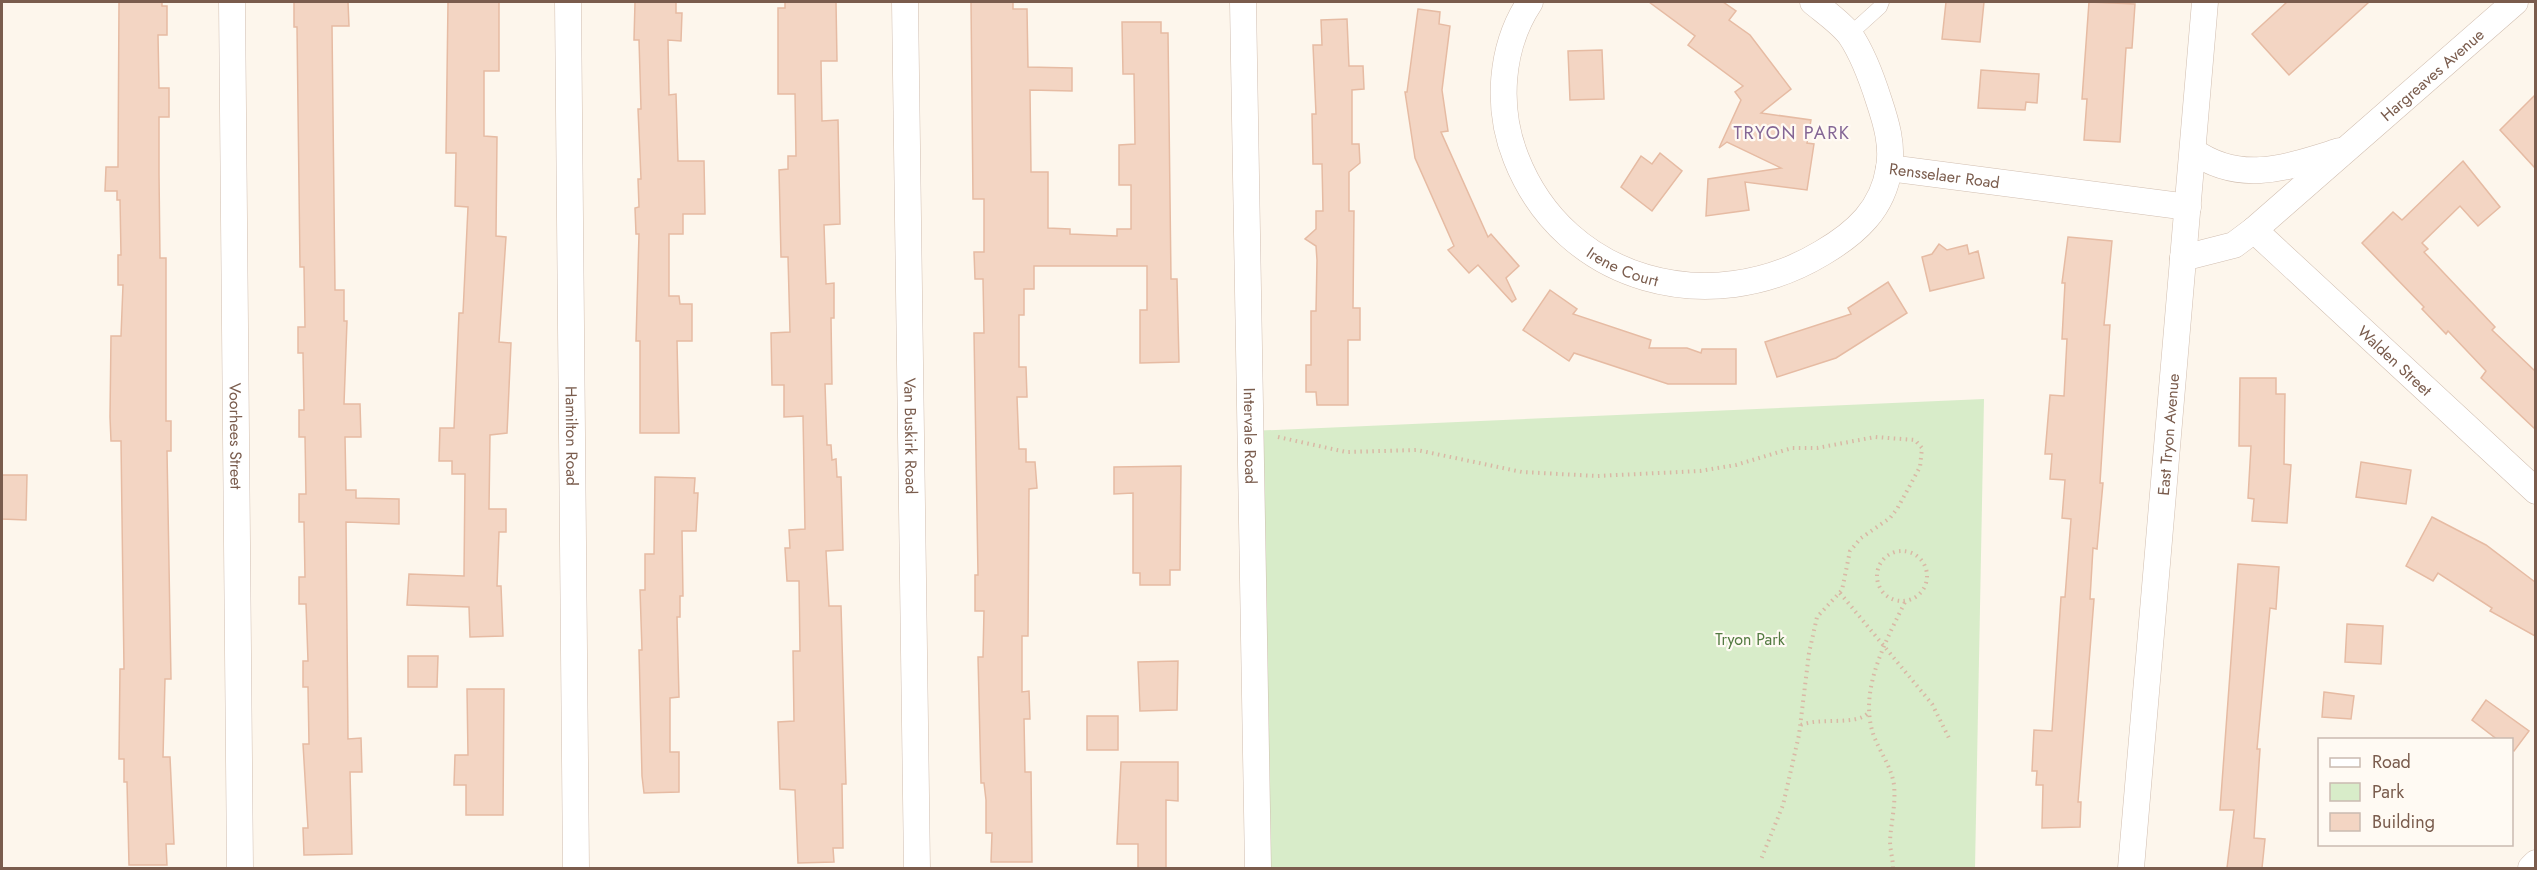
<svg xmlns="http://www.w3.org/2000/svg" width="2537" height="870" viewBox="0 0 2537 870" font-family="Jost,sans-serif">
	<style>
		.green { fill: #d8ecc9 }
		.building { fill: #f3d5c3; stroke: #e6bba3; stroke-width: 1.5 }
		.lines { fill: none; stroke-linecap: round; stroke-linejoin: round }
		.service-casing { stroke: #d1beb0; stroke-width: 15 }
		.minor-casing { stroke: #d1beb0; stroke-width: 27 }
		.path { stroke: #d9b8a5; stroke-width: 4; stroke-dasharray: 1.5 4.5; stroke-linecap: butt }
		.service { stroke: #fff; stroke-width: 14 }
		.minor { stroke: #fff; stroke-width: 26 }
		.labels { text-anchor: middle; stroke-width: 4.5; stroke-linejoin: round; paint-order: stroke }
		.street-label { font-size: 16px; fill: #7a5c4d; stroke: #fffaf3 }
		.park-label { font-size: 16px; fill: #537a41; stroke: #fffaf3 }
		.neighbourhood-label { font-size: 18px; letter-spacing: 1.5px; fill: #846695; stroke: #fffaf3 }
	</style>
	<rect width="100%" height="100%" fill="#fdf6ec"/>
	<polygon class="green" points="1984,399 1975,868 1258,868 1250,431"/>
	<g class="building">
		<polygon points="119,2 162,2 162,6 167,6 167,35 158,35 159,88 169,88 169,117 159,117 159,174 160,258 166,258 166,421 171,421 171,451 167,451 171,679 165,679 163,757 170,757 174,844 166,844 167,865 129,865 127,782 124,782 124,759 119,759 120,669 124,669 121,441 111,441 110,417 111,336 121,336 123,285 118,285 118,255 121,255 120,200 117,200 117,191 105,191 106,167 118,167"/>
		<polygon points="294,2 348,2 349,26 332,26 335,290 344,290 344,321 347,321 344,404 360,404 361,437 345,437 346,490 356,490 356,498 399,499 399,524 346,522 348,739 361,738 362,772 350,772 352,854 304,855 303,828 308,828 303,744 309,744 308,687 303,687 303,661 308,661 306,604 299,604 299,577 305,577 304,522 299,522 299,494 306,494 305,437 299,437 299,410 304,410 303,353 298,353 298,327 305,327 304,267 300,267 297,27 294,27"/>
		<polygon points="448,2 499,2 499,71 484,71 484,136 497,137 496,236 506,237 499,342 511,343 507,433 490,435 489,509 506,509 506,532 499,532 497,586 501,586 503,636 470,637 469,607 407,605 409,574 464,576 465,474 452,474 452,461 439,461 440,428 454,428 459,313 463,313 468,207 455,206 456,153 446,153"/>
		<polygon points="635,2 676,2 676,13 682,13 681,41 668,40 669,95 676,94 678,161 704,161 705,214 683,214 683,234 669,234 669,296 679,296 680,304 692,304 692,341 677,341 679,433 640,433 640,341 636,341 639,234 636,234 635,208 639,207 638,179 641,179 638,109 641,109 639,40 634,40"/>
		<polygon points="785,2 836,2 837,61 821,61 822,121 838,120 840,224 824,225 826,284 834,283 834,318 831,318 832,384 825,384 827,445 831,445 832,460 836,459 837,477 841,477 843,550 826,551 829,606 841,606 846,784 842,784 843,848 833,848 834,862 798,863 795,790 780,789 778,722 794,721 793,651 800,651 799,581 787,581 785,548 790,548 789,530 805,529 803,416 784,417 784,385 772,385 771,333 790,332 788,257 781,257 779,170 788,169 788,156 796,156 795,94 778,94 778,8 785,8"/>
		<polygon points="971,2 1013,2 1013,9 1027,9 1028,67 1072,68 1072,91 1030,90 1031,172 1048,172 1048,228 1070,229 1070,234 1117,236 1117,229 1131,229 1131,185 1119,185 1119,145 1135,144 1134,74 1123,74 1122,22 1161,22 1161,33 1168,33 1171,279 1177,279 1179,362 1140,363 1140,310 1147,310 1147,266 1034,266 1034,289 1024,289 1024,315 1019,315 1019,367 1026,367 1027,397 1017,397 1019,449 1026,449 1026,462 1035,462 1037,488 1029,489 1028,636 1022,636 1022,692 1029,691 1030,719 1024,719 1025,772 1031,772 1032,862 991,862 992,833 986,833 986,800 984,783 981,783 978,657 983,657 984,611 975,611 975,575 978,575 974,333 984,333 983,279 975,279 974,252 984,252 984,199 973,199"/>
		<polygon points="1649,2 1723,2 1736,11 1729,20 1750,35 1791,89 1761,113 1811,120 1807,143 1814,144 1807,190 1745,182 1749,210 1706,216 1708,179 1781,168 1727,142 1719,148 1741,100 1735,92 1743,86 1688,45 1695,36"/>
		<polygon points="1946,2 1984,2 1980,42 1942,39"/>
		<polygon points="2089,2 2135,4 2132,48 2126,48 2120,142 2084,140 2087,99 2082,99"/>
		<polygon points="2287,2 2369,2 2289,75 2252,34"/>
		<polygon points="1418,9 1440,12 1439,24 1450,26 1442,90 1448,131 1441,132 1488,237 1491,234 1519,266 1506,278 1516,299 1512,302 1478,265 1469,273 1448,250 1454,246 1415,158 1405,92 1407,92"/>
		<polygon points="1347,19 1349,66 1363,66 1364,89 1352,90 1352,144 1359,144 1360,163 1349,172 1349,211 1354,211 1353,308 1360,308 1360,340 1348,340 1348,405 1317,405 1316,392 1306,392 1306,365 1311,365 1311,311 1316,311 1317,260 1316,246 1305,239 1316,229 1316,211 1323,211 1322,164 1313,164 1312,114 1316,114 1313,45 1322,45 1321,20"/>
		<polygon points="1602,50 1604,99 1570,100 1568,51"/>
		<polygon points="1981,70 2039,74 2037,103 2026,102 2025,110 1978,108"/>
		<polygon points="2535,95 2535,168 2500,130"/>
		<polygon points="1660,153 1682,171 1652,211 1621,187 1641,156 1652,164"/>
		<polygon points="2463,161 2500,207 2478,226 2460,206 2422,243 2428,249 2424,252 2495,327 2492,330 2535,371 2535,429 2481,378 2486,371 2448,331 2446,334 2422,309 2424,307 2362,243 2393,212 2402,220"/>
		<polygon points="2068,237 2112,241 2104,325 2110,325 2100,483 2103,483 2097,549 2093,548 2090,599 2094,599 2078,802 2081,802 2080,827 2042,828 2043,785 2036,785 2037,771 2032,771 2034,730 2052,731 2061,597 2065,597 2071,519 2062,518 2065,480 2050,479 2052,454 2045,454 2050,395 2064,396 2067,339 2062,339 2065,283 2062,283"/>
		<polygon points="1939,244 1947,250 1967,245 1969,254 1978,251 1984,278 1930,291 1922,257 1932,254"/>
		<polygon points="1888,282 1907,313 1836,358 1777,377 1765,342 1851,314 1848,308"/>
		<polygon points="1550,290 1577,309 1573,314 1651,340 1649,348 1687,348 1701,353 1702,349 1736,349 1736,384 1668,384 1574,353 1569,361 1523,330"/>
		<polygon points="2240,378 2276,378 2276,394 2285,394 2284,464 2291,465 2287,523 2252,521 2254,499 2248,498 2251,446 2239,446"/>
		<polygon points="2361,462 2411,470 2406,504 2356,497"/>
		<polygon points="1181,466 1180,570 1170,570 1170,585 1140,585 1140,573 1133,573 1133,493 1114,494 1114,467"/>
		<polygon points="2,475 27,475 26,520 2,519"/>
		<polygon points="655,477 695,478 694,493 698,493 696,531 682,531 683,596 680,596 680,617 677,617 679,697 670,698 670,752 679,752 679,792 644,793 642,776 639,650 642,650 640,590 645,590 645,554 654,554"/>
		<polygon points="2432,517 2486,545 2535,582 2535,636 2490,611 2492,608 2438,573 2433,581 2406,566"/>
		<polygon points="2238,564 2279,567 2276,609 2270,608 2257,749 2260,749 2254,838 2265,839 2262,868 2227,868 2234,810 2220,810"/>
		<polygon points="2347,624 2383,626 2381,664 2345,662"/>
		<polygon points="408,656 438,656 437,687 408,687"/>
		<polygon points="1178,661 1177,710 1140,711 1138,662"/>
		<polygon points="467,689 504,689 503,815 466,815 466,785 454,785 455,755 468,755"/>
		<polygon points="2324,692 2354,696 2351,719 2322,717"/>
		<polygon points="2486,700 2529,731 2514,751 2511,749 2511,740 2498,740 2472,720"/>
		<rect x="1087" y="716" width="31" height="34"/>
		<polygon points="1121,762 1178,762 1178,801 1166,800 1166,868 1138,868 1138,844 1117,844"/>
	</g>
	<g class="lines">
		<defs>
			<polyline id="service" points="1849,35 1880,7 1882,2"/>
			<g id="minor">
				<path id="s1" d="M232,2L240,868"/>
				<path id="s2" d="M568,2L576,868"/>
				<path id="s3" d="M905,2L917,868"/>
				<path id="s4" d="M1243,2L1258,868"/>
				<path id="s5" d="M1530,2C1500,47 1496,108 1516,158C1565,283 1711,320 1822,253C1856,233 1883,209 1889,168C1893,145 1886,122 1879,101C1872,79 1863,54 1850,35C1841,23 1825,12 1813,2"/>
				<path d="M2193,151C2241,185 2288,167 2340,151"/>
				<path id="s6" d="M1889,168L2188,207"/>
				<path id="s7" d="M2254,230L2536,491"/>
				<path id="s8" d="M2183,258L2234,245L2254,230L2515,2"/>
				<path id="s9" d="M2131,868L2205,2"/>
				<polyline points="2531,868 2536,863"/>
			</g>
		</defs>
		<use href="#service" class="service-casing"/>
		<use href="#minor" class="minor-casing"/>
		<g class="path">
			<polyline points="1278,437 1346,452 1417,450 1522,472 1597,476 1700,471 1736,465 1792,448 1817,448 1875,437 1915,440 1922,448 1920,467 1897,509 1890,518 1861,538 1850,551 1842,590 1817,617 1809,653 1799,735 1783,805 1760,862"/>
			<circle cx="1902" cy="576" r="25"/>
			<polyline points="1840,593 1932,704 1950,740"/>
			<path d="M1801,725C1820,717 1856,726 1868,713"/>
			<path d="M1893,868C1893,859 1890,850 1890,841C1891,822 1896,805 1894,785C1891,764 1877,749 1872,730C1860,687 1887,639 1905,602"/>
		</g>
		<use href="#service" class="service"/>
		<use href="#minor" class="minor"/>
	</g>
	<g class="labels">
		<g class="street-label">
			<text dy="6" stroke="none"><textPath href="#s8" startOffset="314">Hargreaves Avenue</textPath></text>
			<text dy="6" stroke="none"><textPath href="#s6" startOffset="56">Rensselaer Road</textPath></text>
			<text dy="6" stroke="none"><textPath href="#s5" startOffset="320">Irene Court</textPath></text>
			<text dy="6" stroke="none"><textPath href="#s7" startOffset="192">Walden Street</textPath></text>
			<text dy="6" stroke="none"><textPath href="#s1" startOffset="434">Voorhees Street</textPath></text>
			<text dy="6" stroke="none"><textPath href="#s2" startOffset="434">Hamilton Road</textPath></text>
			<text dy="6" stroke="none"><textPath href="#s3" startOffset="434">Van Buskirk Road</textPath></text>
			<text dy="6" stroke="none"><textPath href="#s4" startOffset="434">Intervale Road</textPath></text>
			<text dy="6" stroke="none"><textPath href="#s9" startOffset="435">East Tryon Avenue</textPath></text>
		</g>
		<g class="park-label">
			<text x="1750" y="645">Tryon Park</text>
		</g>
		<g class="neighbourhood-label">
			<text x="1792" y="139">TRYON PARK</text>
		</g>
	</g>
	<rect width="2537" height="870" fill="none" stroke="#7a5c4d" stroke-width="6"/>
	<rect x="2318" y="738" width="195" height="108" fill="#fffaf3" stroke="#cabbb1" stroke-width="1.5"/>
	<rect x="2330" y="758" width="30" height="9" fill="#ffffff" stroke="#cabbb1" stroke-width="1.5"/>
	<text x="2372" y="768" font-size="18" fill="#7a5c4d">Road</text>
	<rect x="2330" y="783" width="30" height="18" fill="#d8ecc9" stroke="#cabbb1" stroke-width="1.5"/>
	<text x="2372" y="798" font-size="18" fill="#7a5c4d">Park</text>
	<rect x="2330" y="813" width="30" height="18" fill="#f3d5c3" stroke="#cabbb1" stroke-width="1.5"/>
	<text x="2372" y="828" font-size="18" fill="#7a5c4d">Building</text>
</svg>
